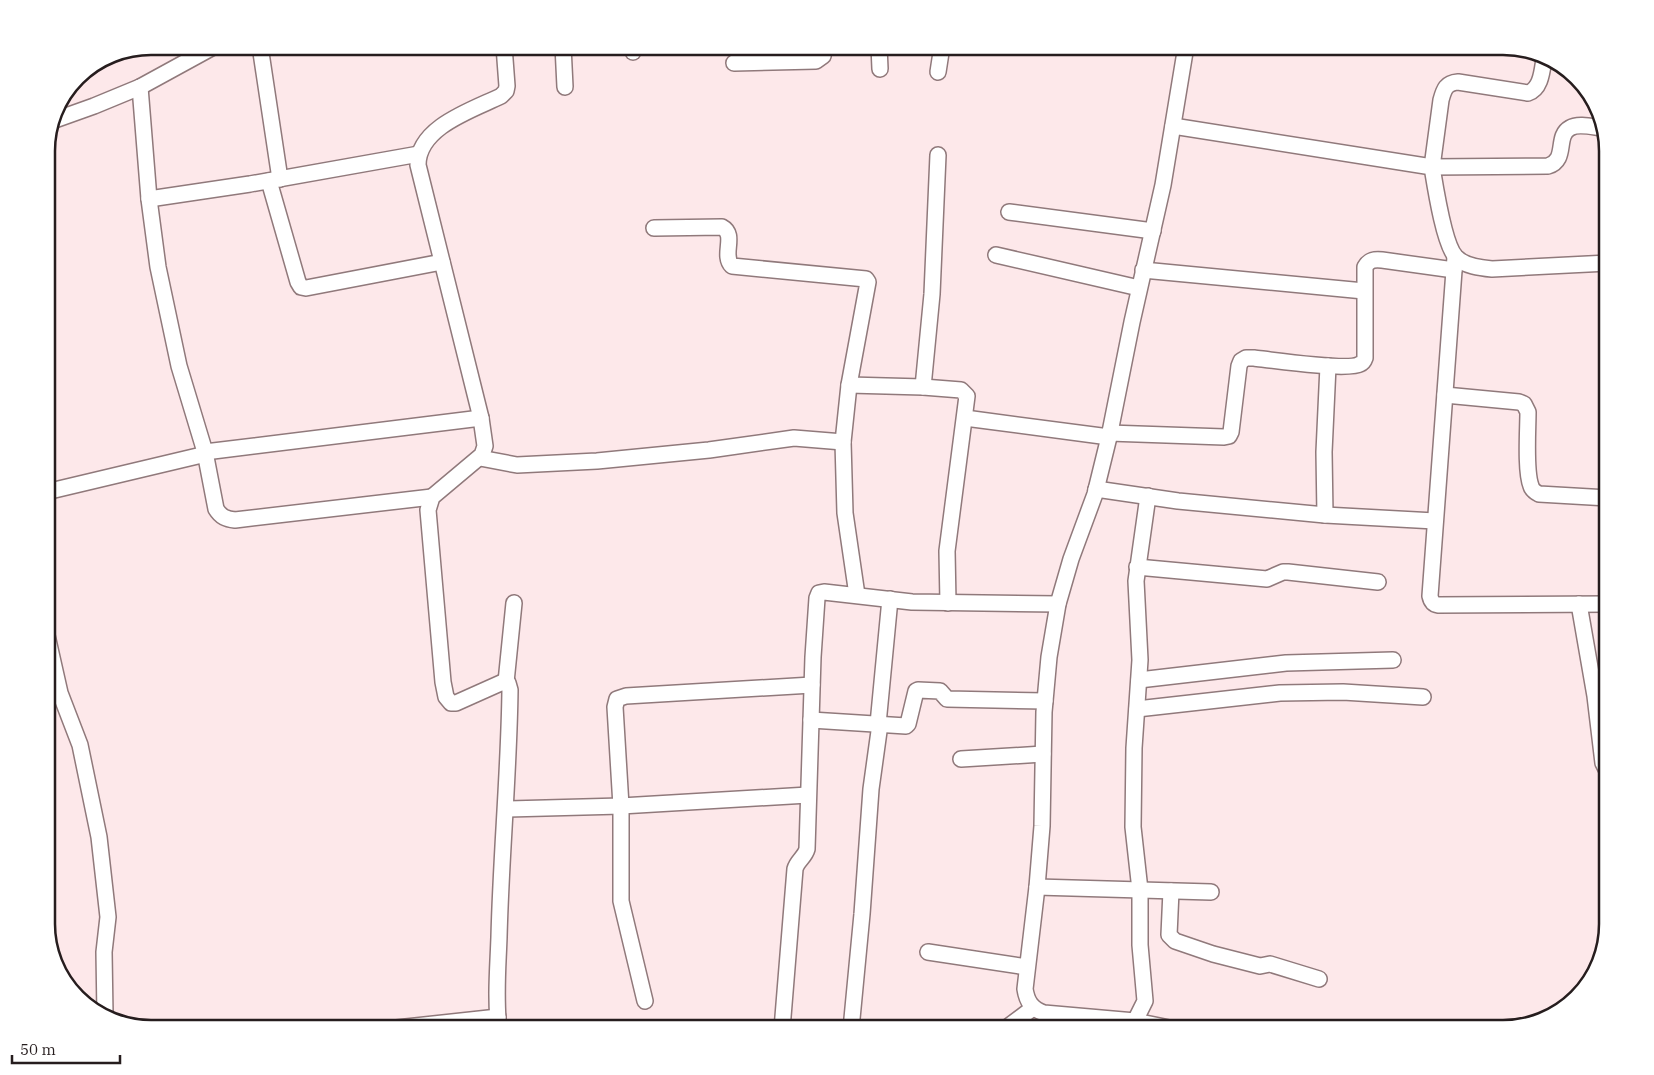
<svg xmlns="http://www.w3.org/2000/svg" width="1654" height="1075" viewBox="0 0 1654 1075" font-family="'IBM Plex Serif',serif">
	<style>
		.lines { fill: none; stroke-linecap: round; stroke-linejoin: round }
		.minor-casing { stroke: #90797b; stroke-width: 18 }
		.minor { stroke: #fff; stroke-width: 15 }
		.rim { fill: none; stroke: #261d1e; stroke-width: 2.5 }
	</style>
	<rect width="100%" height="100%" fill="#fde8ea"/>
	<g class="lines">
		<defs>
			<g id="minor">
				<polyline points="260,46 280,179"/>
				<polyline points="563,46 565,87"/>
				<polyline points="879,46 880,69"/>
				<polyline points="633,52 633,46"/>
				<path d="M1544,59C1542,71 1541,89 1528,93L1458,82C1446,83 1444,89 1441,100L1432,167L1548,166C1568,160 1555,136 1570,128C1578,123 1593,127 1601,128"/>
				<polyline points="734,63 816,61 823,56 825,46"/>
				<polyline points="938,72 942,46"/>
				<path d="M140,87L149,199L158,267L179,366L205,452L216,509C221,517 226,519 235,520L432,497"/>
				<polyline points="52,121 94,106 140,87 215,46"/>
				<path d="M1173,126L1432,167C1435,185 1444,245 1456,257C1464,266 1481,268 1492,269L1608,263"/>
				<polyline points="269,181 298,282 301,287 306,288 442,262"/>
				<polyline points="149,199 250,184 419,154"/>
				<polyline points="1009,212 1153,231"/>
				<path d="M654,228L722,227C737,235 721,255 732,266L866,279L868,282L849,385L843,442L845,513L857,595"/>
				<polyline points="996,255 1139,288"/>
				<path d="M1455,257L1430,596C1431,601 1433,604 1438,605L1608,604"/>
				<polyline points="1143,270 1364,291"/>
				<polyline points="849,385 923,387 961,390 967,396 947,551 948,603"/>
				<polyline points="923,387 932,294 938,155"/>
				<path d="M1445,395L1519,402L1524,404L1528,412C1528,429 1525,471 1531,486C1532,490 1535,492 1539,494L1608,498"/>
				<polyline points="965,418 1109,437"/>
				<path d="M1109,433L1224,437L1229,436L1231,432L1239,366L1241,361L1246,358H1254C1271,360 1349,371 1360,364C1363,363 1364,361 1365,358V267C1369,260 1374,259 1382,260L1454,270"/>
				<polyline points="205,452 481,418"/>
				<polyline points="480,458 517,465 597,461 709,450 794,438 843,442"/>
				<polyline points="1096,489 1178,501 1325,515 1435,521"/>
				<polyline points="46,492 206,454"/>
				<polyline points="1325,515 1324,452 1328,366"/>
				<polyline points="1137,567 1267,579 1283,572 1288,572 1378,582"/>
				<polyline points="1579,604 1595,696 1603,763 1608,773"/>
				<polyline points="46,631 60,693 80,745 99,837 108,917 104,952 105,1015"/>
				<polyline points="1139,680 1286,663 1393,660"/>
				<polyline points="506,682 514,603"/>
				<polyline points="1137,709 1280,693 1343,692 1423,697"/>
				<polyline points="811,720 906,726 908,724 916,691 918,690 940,691 947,699 1045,701"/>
				<polyline points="878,724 890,599"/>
				<polyline points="961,759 1043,754"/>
				<polyline points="506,809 621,806 808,795"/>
				<polyline points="1037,887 1211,892"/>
				<polyline points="1171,891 1169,935 1175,941 1213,954 1260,966 1270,964 1319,979"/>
				<polyline points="928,952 1027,967"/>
				<polyline points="645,1001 621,901 621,806 615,707 617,699 626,696 812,685"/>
				<polyline points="1135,1021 1145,1001 1140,945 1140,890 1133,827 1134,748 1140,660 1136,581 1148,496"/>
				<polyline points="387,1029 498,1017"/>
				<path d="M499,1029C495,999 498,967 499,937C501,855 509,772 510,690L508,683L503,682L456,703H451L446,697L443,682L428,510L432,497L482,455L485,446L481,418L418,165C418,127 472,110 501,96L506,91L507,86L504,46"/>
				<path d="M782,1029L795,869C797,861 805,857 807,849L813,657L817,598L819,593L824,592L912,602L1058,604"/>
				<polyline points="851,1029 862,914 871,789 880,724"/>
				<polyline points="1005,1029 1033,1008"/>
				<path d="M1174,1029L1135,1021L1044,1013C1032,1009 1027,1002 1025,989L1037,887L1042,826L1044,712L1049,657L1058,604L1071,559L1095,494L1109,437L1132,322L1163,185L1186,46"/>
			</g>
		</defs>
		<use href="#minor" class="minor-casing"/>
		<use href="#minor" class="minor"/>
	</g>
	<path d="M0 0H1654V1075H0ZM151 55H1503A96 96 0 0 1 1599 151V924A96 96 0 0 1 1503 1020H151A96 96 0 0 1 55 924V151A96 96 0 0 1 151 55Z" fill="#fff" fill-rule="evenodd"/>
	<path class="rim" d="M151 55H1503A96 96 0 0 1 1599 151V924A96 96 0 0 1 1503 1020H151A96 96 0 0 1 55 924V151A96 96 0 0 1 151 55Z"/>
	<path d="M12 1055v8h108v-8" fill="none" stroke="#261d1e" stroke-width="2.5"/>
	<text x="20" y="1055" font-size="15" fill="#261d1e" stroke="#ffffff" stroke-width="4" paint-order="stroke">50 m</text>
</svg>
